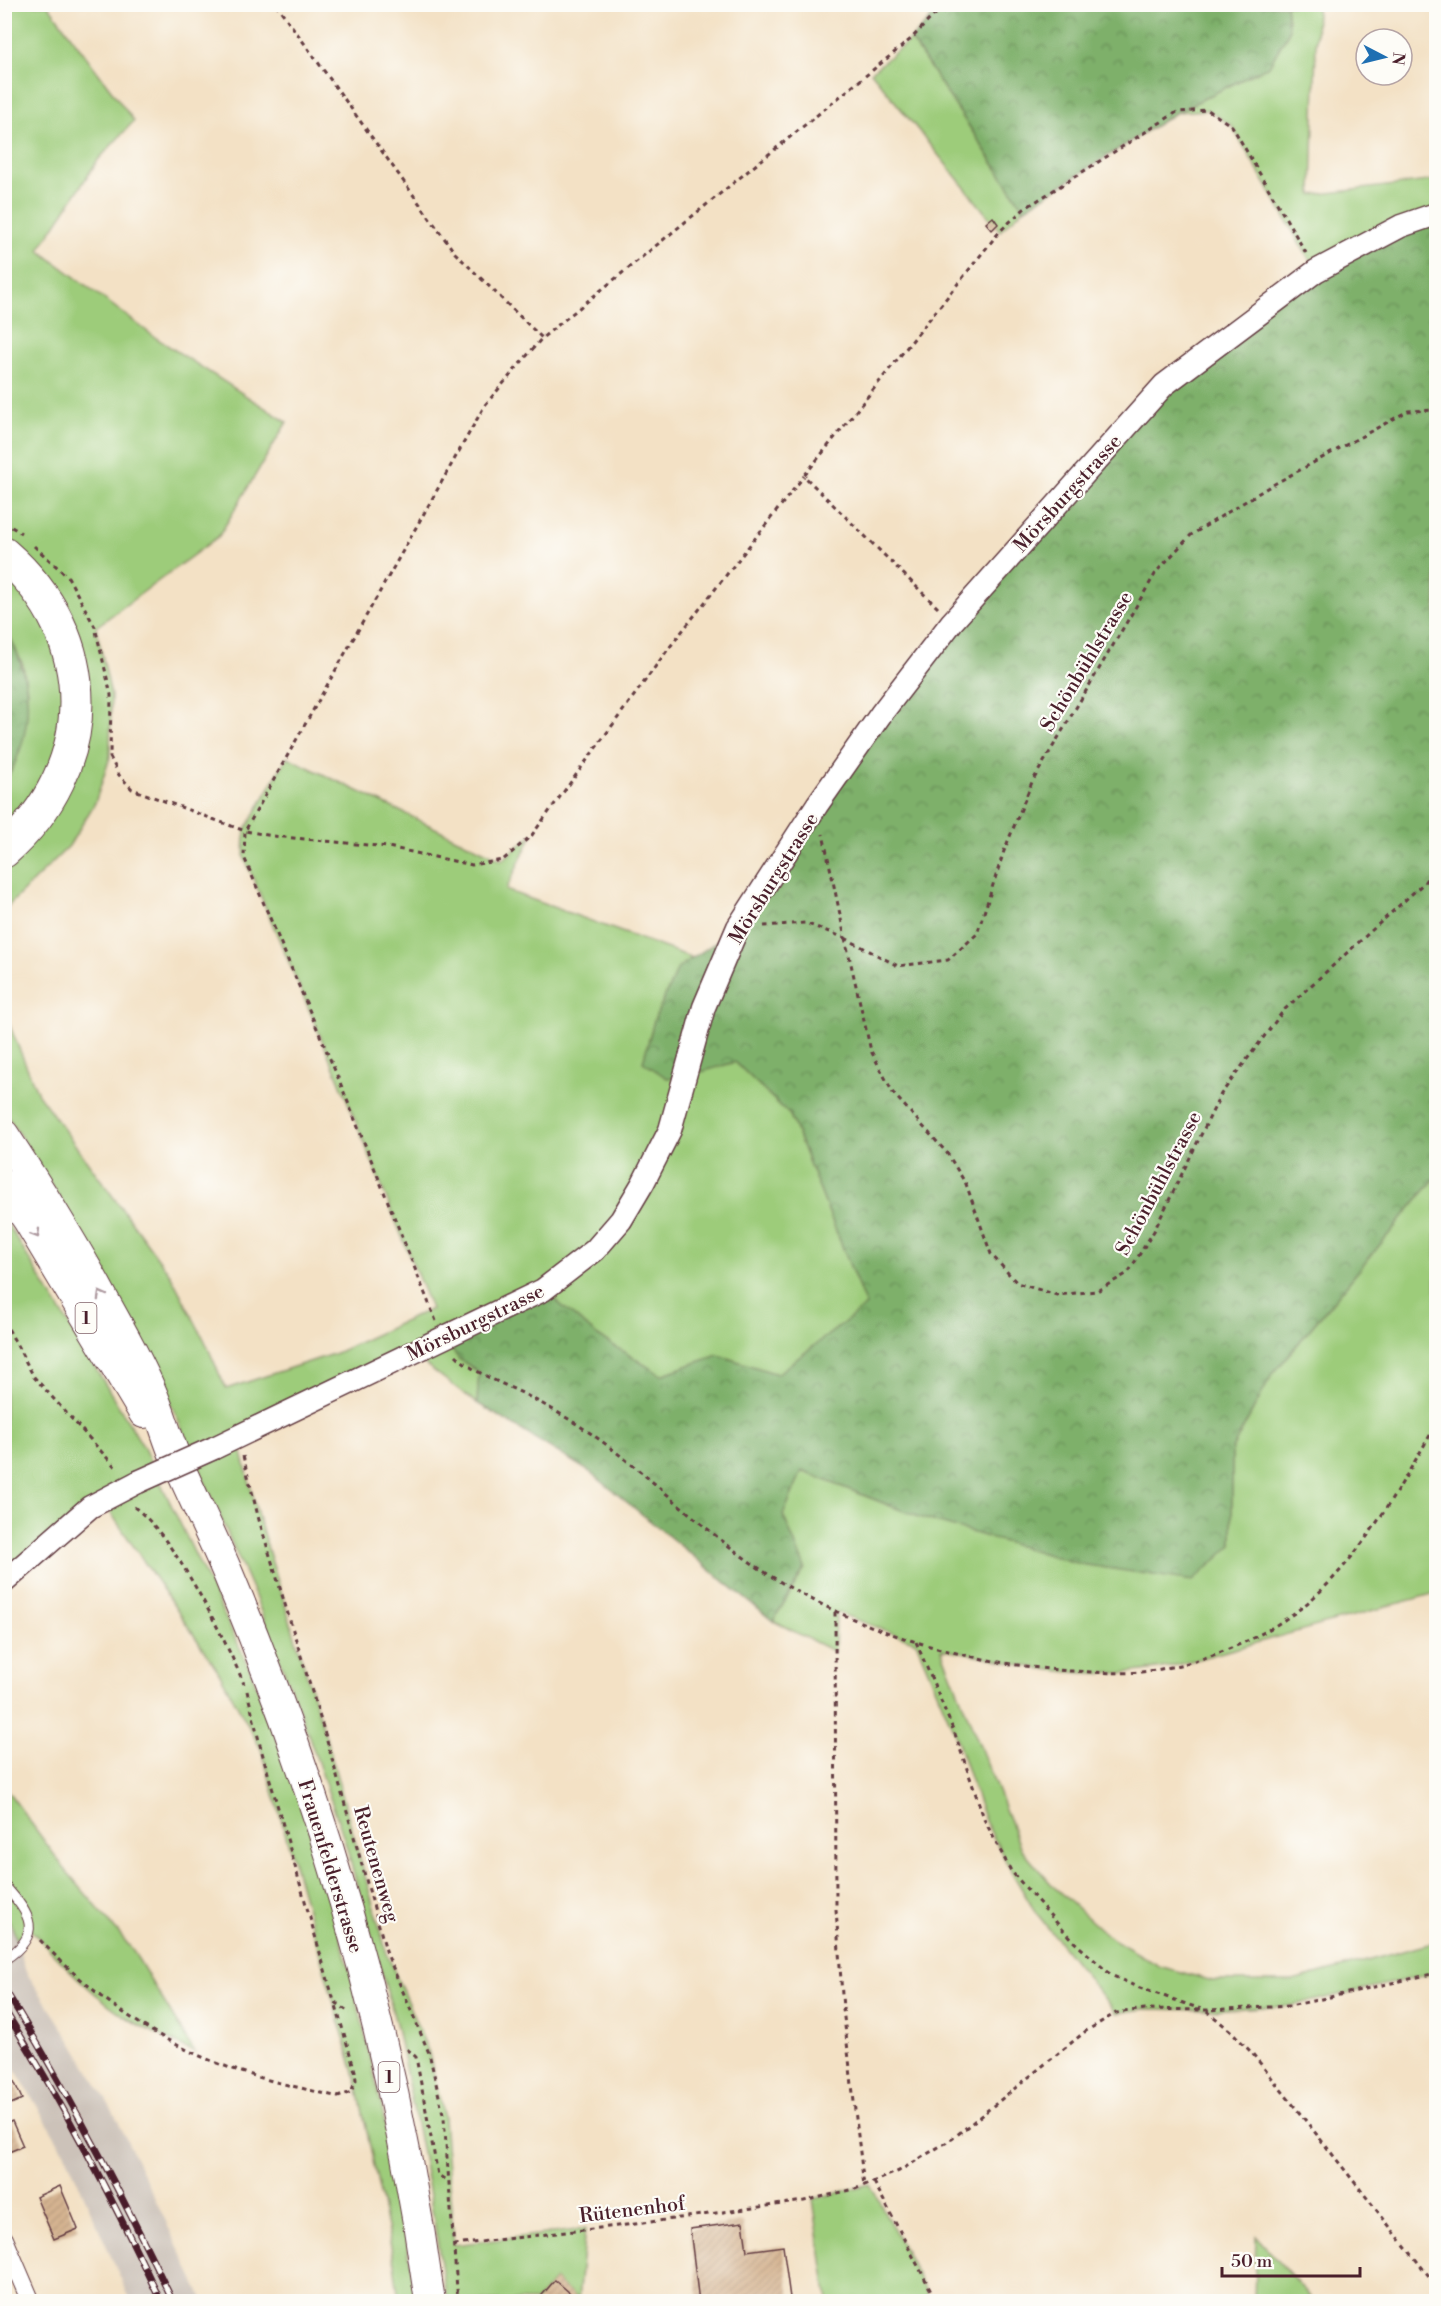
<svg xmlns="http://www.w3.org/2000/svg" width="1441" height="2306" viewBox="0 0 1441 2306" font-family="'Libre Bodoni',serif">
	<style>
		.railway { fill: #ccc2b9 }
		.green { fill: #9dcc7a; stroke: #747652; stroke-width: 1.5 }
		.forest { fill: url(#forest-crowns); stroke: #64684a; stroke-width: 1.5 }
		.building { fill: url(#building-hatch) }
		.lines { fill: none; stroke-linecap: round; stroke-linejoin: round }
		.service-casing { stroke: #633c42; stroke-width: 11 }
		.minor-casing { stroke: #633c42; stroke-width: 20 }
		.tertiary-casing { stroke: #633c42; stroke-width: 25 }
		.primary-casing { stroke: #633c42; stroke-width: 32 }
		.motorway-casing { stroke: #633c42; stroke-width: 35 }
		.path { stroke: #633c42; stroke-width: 3; stroke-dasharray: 4.5 4.5; stroke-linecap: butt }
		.service { stroke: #fff; stroke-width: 9 }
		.minor { stroke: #fff; stroke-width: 18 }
		.tertiary { stroke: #fff; stroke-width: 22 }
		.primary { stroke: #fff; stroke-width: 30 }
		.motorway { stroke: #fff; stroke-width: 33 }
		.rail-casing { stroke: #4a1f2b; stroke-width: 7 }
		.rail { stroke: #fdfcf7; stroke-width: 4.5; stroke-dasharray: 14; stroke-linecap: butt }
		.tertiary-bridge-casing { stroke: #633c42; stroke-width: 25; stroke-linecap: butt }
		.tertiary-bridge { stroke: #fff; stroke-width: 22 }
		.oneway { stroke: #ae9aa0 }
		.labels { text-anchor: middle; stroke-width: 4.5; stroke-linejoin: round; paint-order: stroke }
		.shield { fill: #fdfcf7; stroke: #806168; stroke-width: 1.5 }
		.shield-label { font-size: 18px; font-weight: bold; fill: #4a1f2b }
		.street-label { font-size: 20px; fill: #4a1f2b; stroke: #fdfcf7 }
	</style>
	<defs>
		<pattern id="forest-crowns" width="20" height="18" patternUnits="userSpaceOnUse" patternTransform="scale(1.5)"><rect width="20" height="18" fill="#7eb06a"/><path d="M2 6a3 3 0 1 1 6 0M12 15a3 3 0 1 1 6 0" fill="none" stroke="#698f57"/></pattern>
		<pattern id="building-hatch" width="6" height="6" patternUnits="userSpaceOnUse" patternTransform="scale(1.5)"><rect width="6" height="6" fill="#d5b491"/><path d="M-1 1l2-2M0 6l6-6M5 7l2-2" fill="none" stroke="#b89a7d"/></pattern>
	</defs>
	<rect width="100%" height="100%" fill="#fdfcf7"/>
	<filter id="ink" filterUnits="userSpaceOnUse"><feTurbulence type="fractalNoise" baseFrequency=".0167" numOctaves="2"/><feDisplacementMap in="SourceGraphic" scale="12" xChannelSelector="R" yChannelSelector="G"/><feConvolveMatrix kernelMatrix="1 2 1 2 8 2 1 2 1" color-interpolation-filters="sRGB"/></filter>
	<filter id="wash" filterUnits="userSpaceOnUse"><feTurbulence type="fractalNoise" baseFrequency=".008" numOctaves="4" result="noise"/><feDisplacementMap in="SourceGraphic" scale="24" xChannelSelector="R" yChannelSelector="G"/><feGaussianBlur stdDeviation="1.35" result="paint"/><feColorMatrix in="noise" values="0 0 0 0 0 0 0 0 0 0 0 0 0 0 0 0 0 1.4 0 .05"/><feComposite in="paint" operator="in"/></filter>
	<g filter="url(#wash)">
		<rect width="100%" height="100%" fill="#f3e1c5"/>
		<polygon class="railway" points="5,1917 12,1926 26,1972 72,2042 114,2113 204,2301 131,2301 65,2153 5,2052"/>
		<g class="green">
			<polygon points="5,5 48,5 134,121 98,160 39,250 156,338 287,422 219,536 96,627 111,695 110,757 95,803 69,846 5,909 4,782 14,766 27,691 23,665 4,626"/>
			<polygon points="1286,5 1317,5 1312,195 1436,180 1436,214 1316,271 1232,126 1208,110 1177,112 1269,66 1289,31"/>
			<polygon points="911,39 1024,209 1000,231 871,72"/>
			<polygon points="287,757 502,860 532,835 506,890 693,958 678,968 687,1076 735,1062 790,1115 866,1306 777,1374 718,1355 661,1375 598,1336 543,1291 459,1359 479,1372 477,1403 411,1354 238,1437 259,1520 325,1734 387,1954 429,2053 444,2118 454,2245 585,2229 578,2300 555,2280 536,2301 447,2301 428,2184 397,2027 343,1835 304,1722 255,1596 174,1411 61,1200 5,1112 4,1012 38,1094 171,1276 205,1341 226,1389 336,1353 431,1309 339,1080 244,857 245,831"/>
			<path d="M1436,1177V1593L1173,1666C1127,1676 1077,1675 1031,1667C1002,1661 971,1652 941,1649L1021,1849L1053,1886L1108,1936L1159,1966L1213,1981H1293L1436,1942V1973L1290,2006L1206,2010L1145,2009L1116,2013L1034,1910L1011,1871L985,1821L955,1734L916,1642L836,1612L835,1652L773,1621L805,1568L783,1515L802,1471L919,1517L1232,1545V1449L1272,1375Z"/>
			<polygon points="4,1218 143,1446 250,1669 307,1819 352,1979 382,2108 406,2235 416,2301 399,2301 393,2256 356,2080 261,1749 217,1669 102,1500 5,1582"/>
			<path d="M4,1786L64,1868L132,1949L195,2053C176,2043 156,2034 137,2024C96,2000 62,1963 30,1929L20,1950L12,1926L5,1917Z"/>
			<polygon points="870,2184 931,2301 828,2301 813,2199"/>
			<polygon points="1256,2236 1314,2301 1254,2301"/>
		</g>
		<g class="forest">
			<polygon points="968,5 1286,5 1289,31 1269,66 1177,112 1024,209 911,39 934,15"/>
			<polygon points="1436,214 1436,1177 1272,1375 1232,1449 1232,1545 1193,1581 1080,1564 919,1517 802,1471 783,1515 805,1568 773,1621 590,1472 477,1403 479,1372 459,1359 443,1339 543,1290 598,1336 661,1375 718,1355 777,1374 866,1306 790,1115 735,1062 687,1076 667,1078 643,1062 654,1020 678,968 738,927 881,714 1164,385 1316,271"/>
			<path d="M4,626C34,677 36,731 5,782Z"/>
		</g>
		<g id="blocks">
			<g class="building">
				<polygon points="993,217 998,224 992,230 986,223"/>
				<polygon points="4,2059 22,2099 4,2107"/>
				<polygon points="12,2121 23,2146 4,2154 4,2125"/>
				<polygon points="60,2186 78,2229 54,2239 36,2197"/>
				<polygon points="743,2222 747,2251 783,2246 790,2298 766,2302 699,2302 690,2229"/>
				<polygon points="555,2280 578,2300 577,2302 536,2302"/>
			</g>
		</g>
	</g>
	<g filter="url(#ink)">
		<use href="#blocks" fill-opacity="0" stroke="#633c42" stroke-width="1.5"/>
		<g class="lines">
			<defs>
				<path id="service" d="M4,1885C31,1915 44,1934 4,1960"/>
				<polyline id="minor" points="4,2239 31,2302"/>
				<g id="tertiary">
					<polyline points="214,1448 543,1290 595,1250 621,1220 643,1183 670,1130 704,1007 738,927 817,805 881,714 952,622 1164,385 1316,271 1401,226 1436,214"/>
					<polyline points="4,1582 90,1507 138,1482"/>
				</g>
				<g id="primary">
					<path d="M4,1135C40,1190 74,1244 105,1302C121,1331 138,1360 151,1391C162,1416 168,1443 180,1468C196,1504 214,1540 229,1576C326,1808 396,2052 430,2302"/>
					<polyline points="4,1185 28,1220 144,1413"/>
				</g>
				<path id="motorway" d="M4,554C100,637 100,767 4,851"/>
			</defs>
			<use href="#service" class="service-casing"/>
			<use href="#minor" class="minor-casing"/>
			<use href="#tertiary" class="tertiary-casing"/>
			<use href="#primary" class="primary-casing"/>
			<use href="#motorway" class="motorway-casing"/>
			<g class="path">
				<polyline points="276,4 455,253 542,338"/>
				<polyline points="929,4 934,15"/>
				<polyline points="4,522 21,533"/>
				<polyline points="34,546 68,577 95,627 111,695 110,757 119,775 132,789 245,831 273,836 388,847 472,865 503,860 532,835 669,648 804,476"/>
				<polyline points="938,608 804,476 1000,231 1024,209 1177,112 1208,110 1232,126 1306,253"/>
				<polyline points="764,926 805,923 845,938 823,834"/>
				<polyline points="845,938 871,1051 893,1093 947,1153 966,1184 991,1254 1017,1283 1057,1295 1097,1291 1128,1273 1154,1231 1221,1094 1284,1010 1424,883 1436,864"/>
				<polyline points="845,938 898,966 948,960 977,934 1004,851 1032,782 1157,571 1191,535 1267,488 1408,411 1436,410"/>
				<polyline points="4,1321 34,1377 118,1470"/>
				<polyline points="436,1321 339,1080 244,857 245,831 485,405 542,338 911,39 934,15 968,4"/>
				<path d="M456,1355C474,1373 499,1382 522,1393C553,1409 584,1427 612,1449C667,1491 715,1541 774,1578C863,1633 967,1663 1070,1671C1094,1672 1118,1674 1141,1672C1201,1665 1268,1638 1313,1598C1364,1553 1402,1483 1436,1425"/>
				<polyline points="243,1456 259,1520 325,1734 387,1954 429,2053 444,2118 458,2302"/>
				<path d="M134,1507C173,1534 225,1639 244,1684"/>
				<polyline points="835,1612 836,1909 843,2009 864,2186"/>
				<polyline points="916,1642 955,1734 985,1821 1011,1871 1072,1940 1111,1975 1137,1987 1201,2009"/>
				<polyline points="247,1691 261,1749 334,2001 350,2013"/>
				<path d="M40,1940C98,2001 164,2047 245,2073C275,2083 307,2089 338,2097L351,2092L356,2080L355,2071L335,2003"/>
				<polyline points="1207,2011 1233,2033 1252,2053 1436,2285"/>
				<polyline points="407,2049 416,2057 438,2175 447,2181"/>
				<polyline points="874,2182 937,2302"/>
				<polyline points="454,2245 643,2223 804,2201 855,2189 899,2171 952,2139 1086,2031 1116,2013 1145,2009 1206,2010 1290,2006 1436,1973"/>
			</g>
			<use href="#service" class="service"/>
			<use href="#minor" class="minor"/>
			<use href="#tertiary" class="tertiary"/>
			<use href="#primary" class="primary"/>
			<use href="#motorway" class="motorway"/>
			<defs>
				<g id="rail">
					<path d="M4,1988C67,2090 122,2194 173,2302"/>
					<path d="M4,2009C63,2103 114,2201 161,2302"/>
				</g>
			</defs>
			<use href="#rail" class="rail-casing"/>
			<use href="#rail" class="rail"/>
			<defs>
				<polyline id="tertiary-bridge" points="138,1482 214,1448"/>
			</defs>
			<use href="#tertiary-bridge" class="tertiary-bridge-casing"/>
			<use href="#tertiary-bridge" class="tertiary-bridge"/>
		</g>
		<defs><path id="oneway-chevron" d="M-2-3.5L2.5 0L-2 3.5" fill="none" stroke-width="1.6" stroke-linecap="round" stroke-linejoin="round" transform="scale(1.5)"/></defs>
		<g class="oneway">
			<use href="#oneway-chevron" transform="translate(36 1234) rotate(59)"/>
			<use href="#oneway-chevron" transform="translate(101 1295) rotate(-119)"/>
		</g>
	</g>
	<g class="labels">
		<g class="shield">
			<rect x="75.5" y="1303" width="21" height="30" rx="4.5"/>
			<rect x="378.5" y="2062" width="21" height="30" rx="4.5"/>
		</g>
		<g class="shield-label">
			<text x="86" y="1324">1</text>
			<text x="389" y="2083">1</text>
		</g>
		<g class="street-label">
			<text transform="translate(1067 493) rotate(-48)" y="7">Mörsburgstrasse</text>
			<text transform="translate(1086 661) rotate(-59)" y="7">Schönbühlstrasse</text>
			<text transform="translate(773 878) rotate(-58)" y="7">Mörsburgstrasse</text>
			<text transform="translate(1158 1183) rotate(-62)" y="7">Schönbühlstrasse</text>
			<text transform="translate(475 1322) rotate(-26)" y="7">Mörsburgstrasse</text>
			<text transform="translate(377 1864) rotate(74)" y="7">Reutenenweg</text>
			<text transform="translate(331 1866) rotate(73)" y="7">Frauenfelderstrasse</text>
			<text transform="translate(632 2209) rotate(-7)" y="7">Rütenenhof</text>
		</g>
	</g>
	<rect width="1441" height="2306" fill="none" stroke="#fdfcf7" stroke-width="24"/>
	<g transform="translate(1384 57) rotate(97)"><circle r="28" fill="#fdfcf7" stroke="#b5a4a5" stroke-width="1.5"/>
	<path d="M0-4.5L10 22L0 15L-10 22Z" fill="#1f6fb2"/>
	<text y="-9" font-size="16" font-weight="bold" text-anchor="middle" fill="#4a1f2b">N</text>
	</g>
	<path d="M1222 2267v9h138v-9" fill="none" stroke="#4a1f2b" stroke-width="3"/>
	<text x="1231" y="2267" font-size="18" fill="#4a1f2b" stroke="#fdfcf7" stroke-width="4.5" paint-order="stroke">50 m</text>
</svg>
